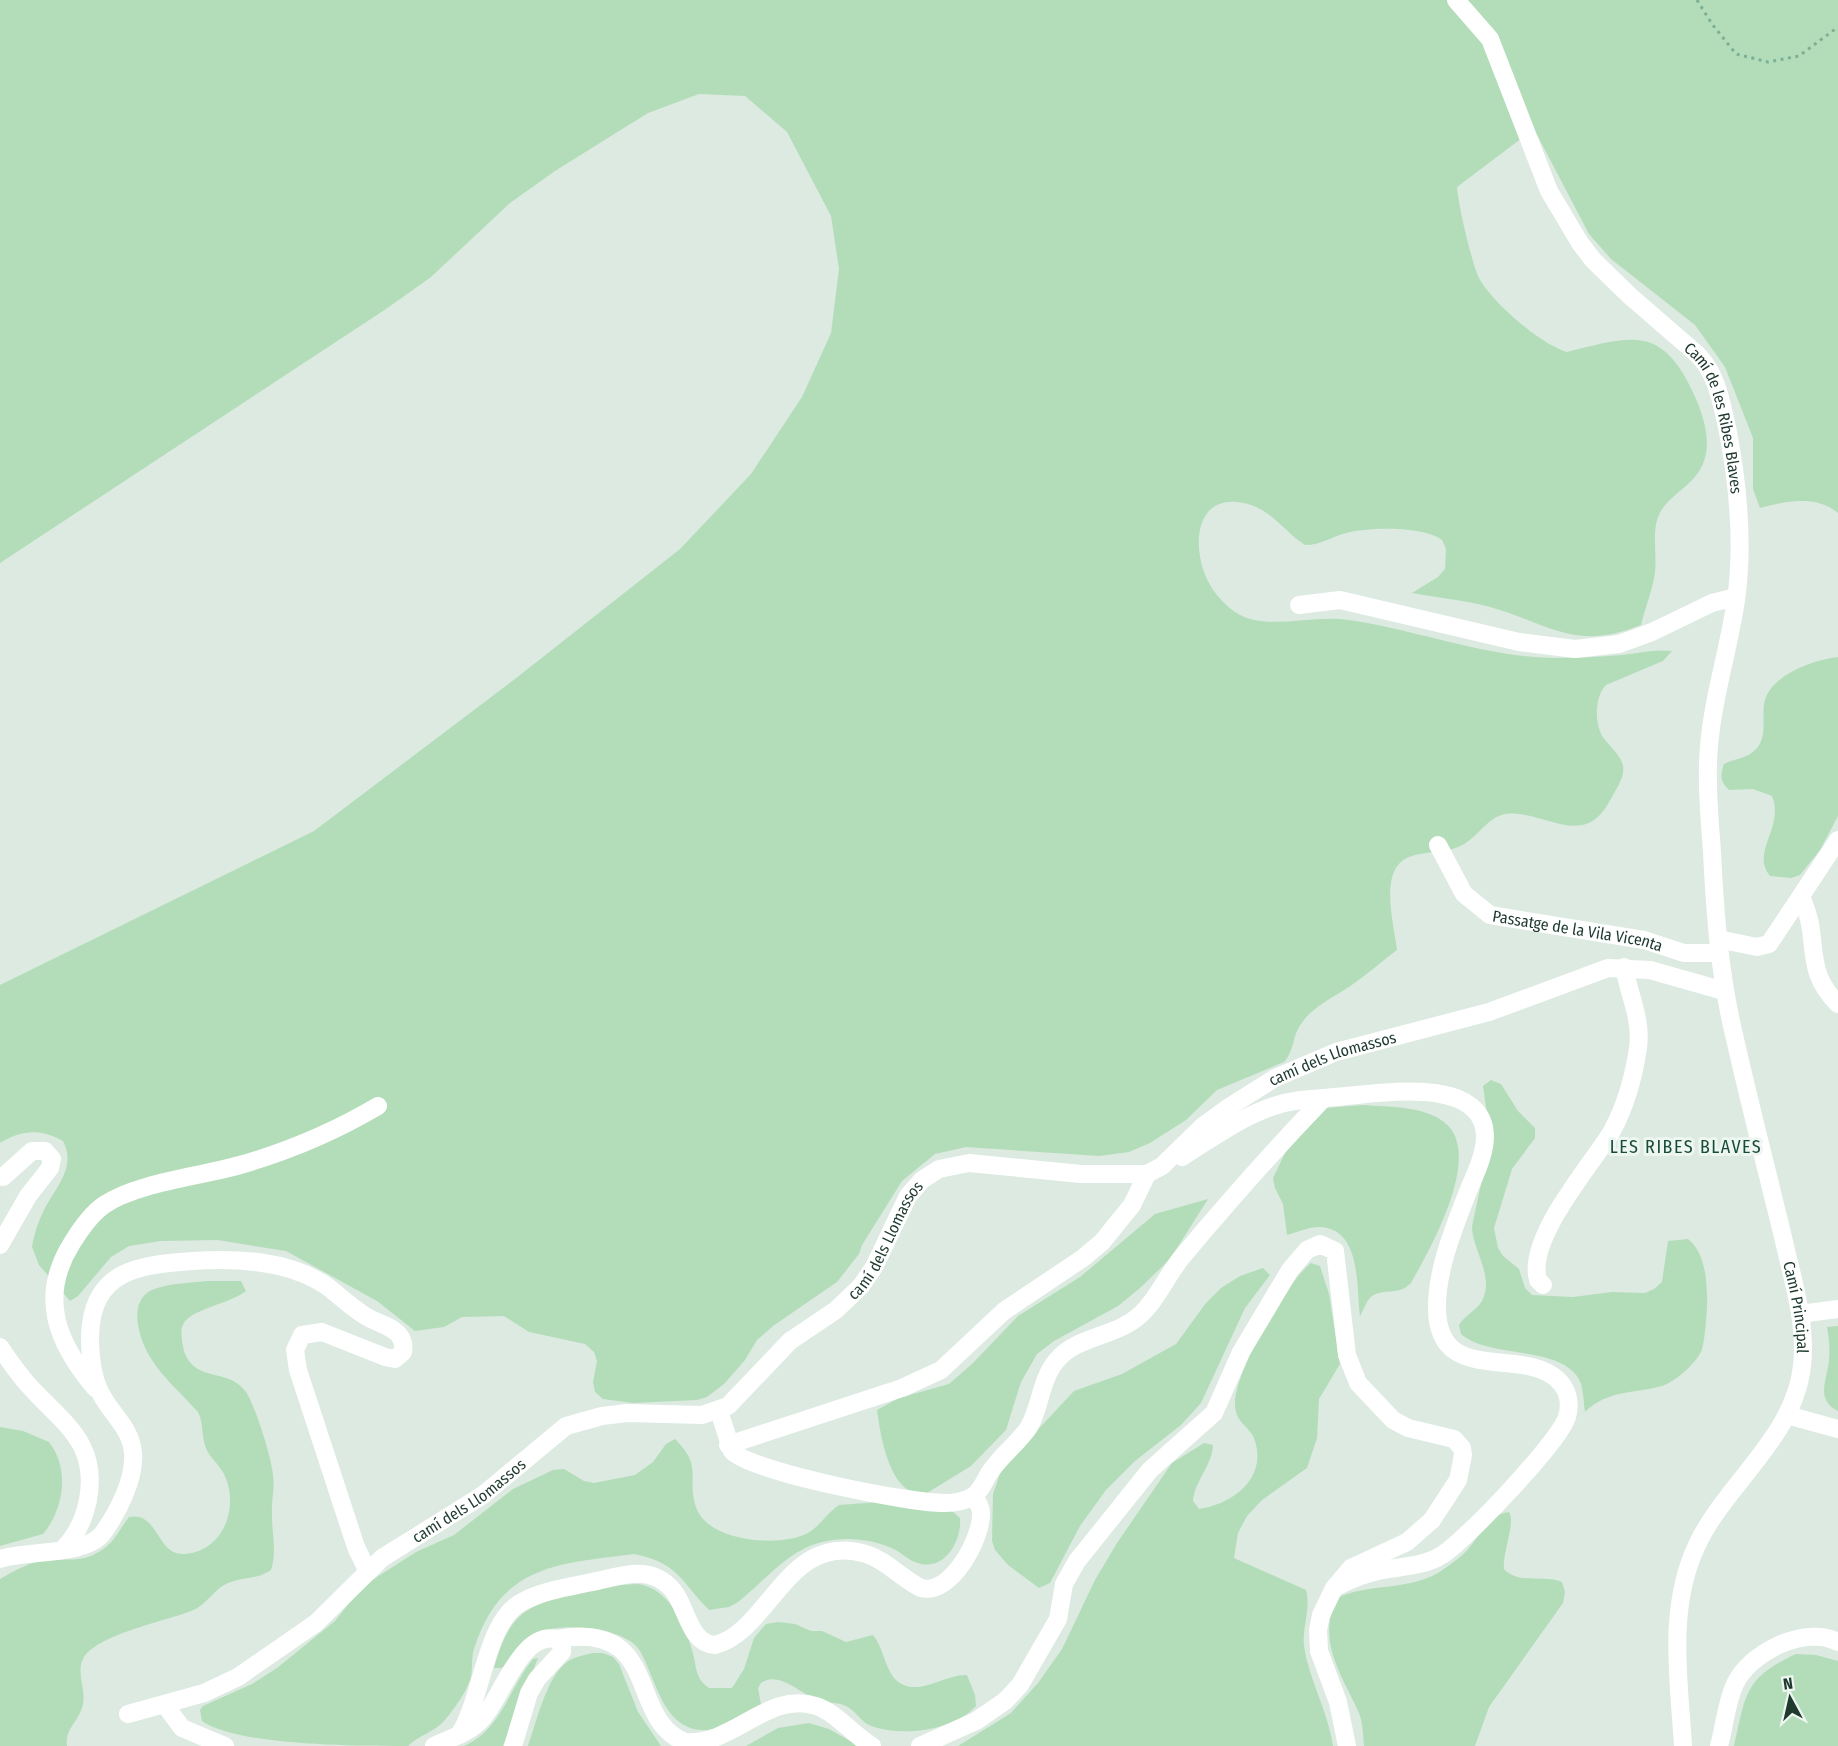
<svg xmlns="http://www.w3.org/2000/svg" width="1838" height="1746" viewBox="0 0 1838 1746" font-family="'Fira Sans Condensed',sans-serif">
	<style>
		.green { fill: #b3ddb8 }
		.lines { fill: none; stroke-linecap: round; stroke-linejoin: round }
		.path { stroke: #7bb097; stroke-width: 3; stroke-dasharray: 3 4.5; stroke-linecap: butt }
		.minor { stroke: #fff; stroke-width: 18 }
		.labels { text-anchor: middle; stroke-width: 6; stroke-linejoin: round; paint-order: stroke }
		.street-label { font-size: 16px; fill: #1e3a2e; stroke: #edf6f0 }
		.neighbourhood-label { font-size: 18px; letter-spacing: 1.5px; fill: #194c38; stroke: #edf6f0 }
	</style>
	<rect width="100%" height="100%" fill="#dceae2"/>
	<g class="green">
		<path d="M0,0H1838V513C1816,495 1786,501 1760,508L1753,489V438L1725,367L1695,325L1611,259L1589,234L1534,129L1457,187C1458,204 1472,264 1479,278C1492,302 1540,344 1567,352C1636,335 1663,325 1696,399C1704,417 1711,443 1704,461C1696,486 1667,494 1658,517C1652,533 1657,555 1655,572C1653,589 1645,608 1641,625C1574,652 1551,624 1490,607C1464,600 1438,598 1412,593L1438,577L1445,569L1446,549L1442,540C1423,526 1369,527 1346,533C1331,537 1321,545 1305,545C1285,532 1274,513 1251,505C1188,485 1189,562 1217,595C1227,607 1239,617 1254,620C1285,626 1317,615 1349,620C1418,630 1484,657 1554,658C1577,658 1599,657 1622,655C1639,653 1655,649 1672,651L1663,661L1606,685C1594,697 1594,727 1605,740C1625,762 1630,767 1613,795C1608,804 1603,814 1594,820C1569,837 1536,810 1506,814C1486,817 1477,840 1458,847C1443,853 1425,851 1409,857C1378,869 1394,924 1397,950C1381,962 1365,976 1349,987C1332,998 1312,1007 1301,1024C1292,1036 1295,1050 1284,1062L1217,1090L1186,1120L1150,1143L1129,1152L1099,1156L966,1147L935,1154L902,1181L862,1245L859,1254L837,1282L773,1326L757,1340L745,1360L724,1384L707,1397L697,1400L633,1403L603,1399L595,1392L593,1382L597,1361L594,1352L585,1344L529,1332L504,1316L462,1317L444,1327L415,1331L377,1301L286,1251L217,1240L161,1241L129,1246L111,1257L78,1296L70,1301L39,1265L32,1247C34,1234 39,1219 46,1206C58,1185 76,1166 63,1141C41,1128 21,1130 0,1143V985L314,831L515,679L680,549L751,474L802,397L831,333L839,269L831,216L787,132L745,96L699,94L648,113L555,171L510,203L431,277L386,309L0,563Z"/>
		<path d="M1838,657V816L1820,850L1800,875L1791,878L1770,876C1750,851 1785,828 1772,796L1753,789L1729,790C1720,782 1720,775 1724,764C1735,758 1748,759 1757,748C1767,736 1762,719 1764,704C1769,675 1813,660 1838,657Z"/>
		<path d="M1491,1080L1501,1084L1518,1111L1535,1128V1138L1512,1169L1494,1228L1498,1248L1503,1256L1519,1269L1525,1288L1532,1295L1573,1297L1612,1292L1645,1293L1654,1289L1662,1282L1668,1241L1688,1239C1704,1252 1706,1274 1707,1294C1708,1303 1705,1341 1702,1349C1698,1362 1675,1382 1662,1386C1633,1394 1609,1389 1585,1412C1583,1400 1584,1385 1577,1376C1555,1346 1488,1358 1461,1334L1459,1325C1465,1315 1476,1311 1482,1301C1495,1276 1472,1250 1472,1226L1485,1166L1487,1115L1483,1086Z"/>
		<path d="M1363,1105C1388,1107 1424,1106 1444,1122C1485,1153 1430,1249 1411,1283C1398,1297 1380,1287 1370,1298C1366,1302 1363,1311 1360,1316C1356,1287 1362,1228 1319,1227C1308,1227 1298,1232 1287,1235L1283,1204L1275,1188L1273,1178L1287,1149L1326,1108Z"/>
		<path d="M1208,1199L1170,1259L1140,1288L1118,1306L1054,1341L1037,1354L1021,1382L1006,1430L971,1466L927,1493C921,1493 913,1493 908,1490C887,1476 880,1433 877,1410L899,1398L949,1384L972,1364L1018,1316L1080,1277L1155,1214Z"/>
		<path d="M1311,1263L1320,1266L1329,1294L1340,1364L1319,1399L1317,1438L1307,1468L1262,1500L1247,1516L1238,1533L1234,1558L1306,1590C1311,1609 1302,1627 1304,1646C1309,1680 1328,1711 1333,1746H958L1011,1713L1038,1683L1062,1649L1095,1580L1117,1543L1172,1463L1204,1443L1213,1445C1212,1466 1195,1480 1193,1501L1199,1509C1232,1504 1267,1479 1255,1441C1251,1426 1234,1424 1235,1402C1236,1370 1286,1283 1311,1263Z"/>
		<polygon points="1263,1268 1270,1275 1245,1308 1201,1403 1181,1425 1135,1461 1106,1490 1080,1526 1050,1583 1039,1588 1008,1565 995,1550 992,1541 993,1494 1002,1468 1074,1391 1122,1374 1176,1344 1206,1303 1221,1288 1240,1276"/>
		<path d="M207,1281H241L246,1291C230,1304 189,1309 183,1325C180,1331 182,1340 183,1347C192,1385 228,1366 246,1392C255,1405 272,1459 273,1475C275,1488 271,1502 272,1516C272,1535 277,1552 271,1570C258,1579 245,1577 231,1582C214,1587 208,1605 191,1611C166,1621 95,1635 83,1659C76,1673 86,1689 83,1704C80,1721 65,1727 67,1746H0V1579C14,1571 31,1561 48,1560C73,1558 83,1564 106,1547C116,1539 121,1527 129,1517C159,1511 156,1556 185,1554C224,1551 240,1506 224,1474C219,1464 209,1457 206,1448C201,1436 204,1424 198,1412C183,1395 164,1379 152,1360C140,1342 126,1302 152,1290C168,1283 190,1283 207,1281Z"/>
		<path d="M1838,1326V1411C1815,1399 1827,1381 1829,1360C1830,1349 1829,1338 1827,1327Z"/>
		<path d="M0,1427L23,1431L49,1442C70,1469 64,1509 43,1534L0,1546Z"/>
		<path d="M675,1439C704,1468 686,1477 696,1507C707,1542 780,1548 808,1533C820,1526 827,1513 839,1505L879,1502L952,1511L960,1518C962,1540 945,1572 918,1563C909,1561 902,1553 894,1549C872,1539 846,1536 822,1542C788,1550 765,1581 738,1602L729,1607L709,1610C681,1582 679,1563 634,1554C558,1564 501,1564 474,1649C471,1658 473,1667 471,1676C468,1690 454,1709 445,1720C435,1732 419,1735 408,1746C358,1746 238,1746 202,1721L200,1710L203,1706L252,1684L277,1668L335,1621L363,1586L416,1552L454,1535L513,1489L553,1470L564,1469L584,1481L594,1483L635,1475L653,1462L666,1444Z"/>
		<path d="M1509,1512C1516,1521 1502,1554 1504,1569C1518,1585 1545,1574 1562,1582L1565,1592L1563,1603L1489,1707L1475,1746H1364C1363,1736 1363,1723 1359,1713C1342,1675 1316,1641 1337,1598C1371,1582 1412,1592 1444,1569C1452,1563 1463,1556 1469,1548C1482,1533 1487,1515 1509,1512Z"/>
		<path d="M638,1584C668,1588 685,1624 692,1650C697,1665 694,1678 709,1688H732L744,1669L754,1638L766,1624L778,1622L795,1624L811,1631H822L846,1642L873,1635C883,1647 884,1665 894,1678C915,1701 945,1673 967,1675L975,1695L976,1706C953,1731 902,1737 871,1726C861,1722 856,1711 846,1706C838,1702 827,1703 819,1701C802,1695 779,1670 761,1683L758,1688L762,1710C740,1721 707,1739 684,1725C660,1712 653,1673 640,1651C625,1626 557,1621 533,1635C520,1642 512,1658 502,1668H494C498,1652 506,1630 518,1618C540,1595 607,1585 638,1584Z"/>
		<path d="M593,1653H603L613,1657L619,1664L638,1712L661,1746H528C536,1723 547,1676 567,1662C574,1657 584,1655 593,1653Z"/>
		<path d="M1796,1654L1816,1655L1838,1661V1746H1734C1746,1694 1744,1678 1796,1654Z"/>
		<path d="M538,1658L503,1746H464C502,1729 509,1688 533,1659Z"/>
		<polygon points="809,1723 829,1729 859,1746 746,1746 778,1728"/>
	</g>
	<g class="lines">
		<polyline class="path" points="1697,0 1712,24 1736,54 1768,62 1799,56 1838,27"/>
		<g class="minor">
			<path id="s1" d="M1456,0L1490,39L1549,191L1580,243L1593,260L1630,296L1697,354C1717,374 1721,401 1727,427C1738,483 1744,543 1736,600C1728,655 1709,709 1708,765C1707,794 1710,823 1712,852C1715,916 1720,977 1735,1039C1750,1105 1767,1171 1783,1237C1792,1278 1807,1323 1802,1366C1794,1438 1726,1483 1697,1545C1667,1608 1679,1679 1683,1746"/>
			<polyline points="1299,605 1340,600 1519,642 1575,649 1619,644 1652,632 1712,603 1736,597"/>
			<path id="s2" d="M1438,845L1464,894L1490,915L1644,940L1684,953H1719"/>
			<path d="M1802,899C1821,939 1802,969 1838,1004"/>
			<polyline points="1718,939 1757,947 1769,944 1838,840"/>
			<path d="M1182,1157C1211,1139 1239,1118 1271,1107C1295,1098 1320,1099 1346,1096C1383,1093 1484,1076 1485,1136C1485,1156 1474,1176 1467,1194C1454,1228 1437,1269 1437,1306C1436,1387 1520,1346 1557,1379C1568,1389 1571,1403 1567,1417C1559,1442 1466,1540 1442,1555C1423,1567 1400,1566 1378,1571C1365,1574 1352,1579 1340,1585"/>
			<polyline points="0,1245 28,1196 50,1168 52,1159 45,1151 32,1151 3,1177"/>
			<path d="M1543,1285L1538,1280C1526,1238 1592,1165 1612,1131C1625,1107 1634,1075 1638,1048C1642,1019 1629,995 1624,967"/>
			<polyline points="1800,1314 1838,1309"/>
			<path d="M0,1347C10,1362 21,1378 34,1391C67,1426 98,1445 88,1500C84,1520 77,1535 63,1549"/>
			<path d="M95,1388C57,1343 38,1297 72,1243C80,1230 91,1214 104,1205C135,1183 202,1176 240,1165C289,1151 334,1132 378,1106"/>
			<path d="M719,1411L732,1451C751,1472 913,1504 946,1503C955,1503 964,1501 972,1497C983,1490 985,1477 993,1468C1004,1453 1019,1442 1029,1427C1041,1406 1040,1380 1057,1360C1077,1336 1116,1337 1140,1315C1157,1300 1167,1275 1182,1257C1228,1202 1275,1149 1324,1098"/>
			<polyline points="1787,1415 1838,1429"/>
			<polyline points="728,1445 902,1388 941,1370 1004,1311 1083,1258 1102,1242 1132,1205 1147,1174"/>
			<path d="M0,1559C28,1550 86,1556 103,1533C118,1512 135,1479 133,1453C131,1428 112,1415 101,1394C92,1377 90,1355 90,1336C92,1270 138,1265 192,1261C237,1258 290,1260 328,1287C341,1297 353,1309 367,1317C377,1323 392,1326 399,1335C403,1340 404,1346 403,1352L395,1359L385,1357L322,1332L302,1335L295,1350L298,1370L356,1547L368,1572"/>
			<path d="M556,1639C663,1620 626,1719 685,1742C734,1746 768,1690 816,1706C837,1713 853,1735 872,1746"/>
			<polyline points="165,1705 182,1728 225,1746"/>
			<path id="s3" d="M128,1714L204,1693L238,1677L316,1623L382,1558L483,1495L566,1426L602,1416L627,1413L702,1415L728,1406L790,1341L836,1310L861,1286L874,1267L908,1196L922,1180L939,1169L969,1163L1081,1174H1147L1162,1166L1203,1126L1229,1107L1275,1078L1336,1052L1489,1012L1608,968L1650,970L1724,991"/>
			<path d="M459,1735C483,1698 485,1621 522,1602C546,1589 576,1586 601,1580C626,1574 650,1567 670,1587C687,1603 688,1644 715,1645C770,1631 788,1530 866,1554C886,1560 902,1579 921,1588C951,1596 982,1538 981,1513C981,1506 977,1502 973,1496"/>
			<path d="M434,1746C450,1738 470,1733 482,1719C502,1697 521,1631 556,1639L562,1646V1652L537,1679L529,1693L513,1746"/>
			<polyline points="920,1746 976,1721 1005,1701 1020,1685 1058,1619 1064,1584 1077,1561 1150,1470 1214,1413 1241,1352 1290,1270 1307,1250 1320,1244 1335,1251 1347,1355 1358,1383 1393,1420 1408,1428 1454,1439 1462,1448 1463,1455 1458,1480 1432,1520 1407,1542 1351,1568 1334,1588 1321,1615 1318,1630 1319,1651 1338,1702 1347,1746"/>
			<path d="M1719,1746C1725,1725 1726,1703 1735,1684C1750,1652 1805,1625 1838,1642"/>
		</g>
	</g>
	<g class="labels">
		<g class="street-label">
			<text dy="6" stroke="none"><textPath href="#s1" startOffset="504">Camí de les Ribes Blaves</textPath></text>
			<text dy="6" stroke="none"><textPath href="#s2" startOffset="178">Passatge de la Vila Vicenta</textPath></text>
			<text dy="6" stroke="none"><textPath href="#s3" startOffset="1450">camí dels Llomassos</textPath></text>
			<text dy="6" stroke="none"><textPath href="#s3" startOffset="928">camí dels Llomassos</textPath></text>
			<text dy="6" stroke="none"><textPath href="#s1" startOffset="1410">Camí Principal</textPath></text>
			<text dy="6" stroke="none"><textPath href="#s3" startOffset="408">camí dels Llomassos</textPath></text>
		</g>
		<g class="neighbourhood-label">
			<text x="1686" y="1153">LES RIBES BLAVES</text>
		</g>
	</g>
	<g transform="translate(1790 1698) rotate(352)" stroke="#edf6f0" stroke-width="4.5" paint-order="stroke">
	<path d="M0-4.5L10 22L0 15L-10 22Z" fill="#1e3a2e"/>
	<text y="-9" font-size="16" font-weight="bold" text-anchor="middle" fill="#1e3a2e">N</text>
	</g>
</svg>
